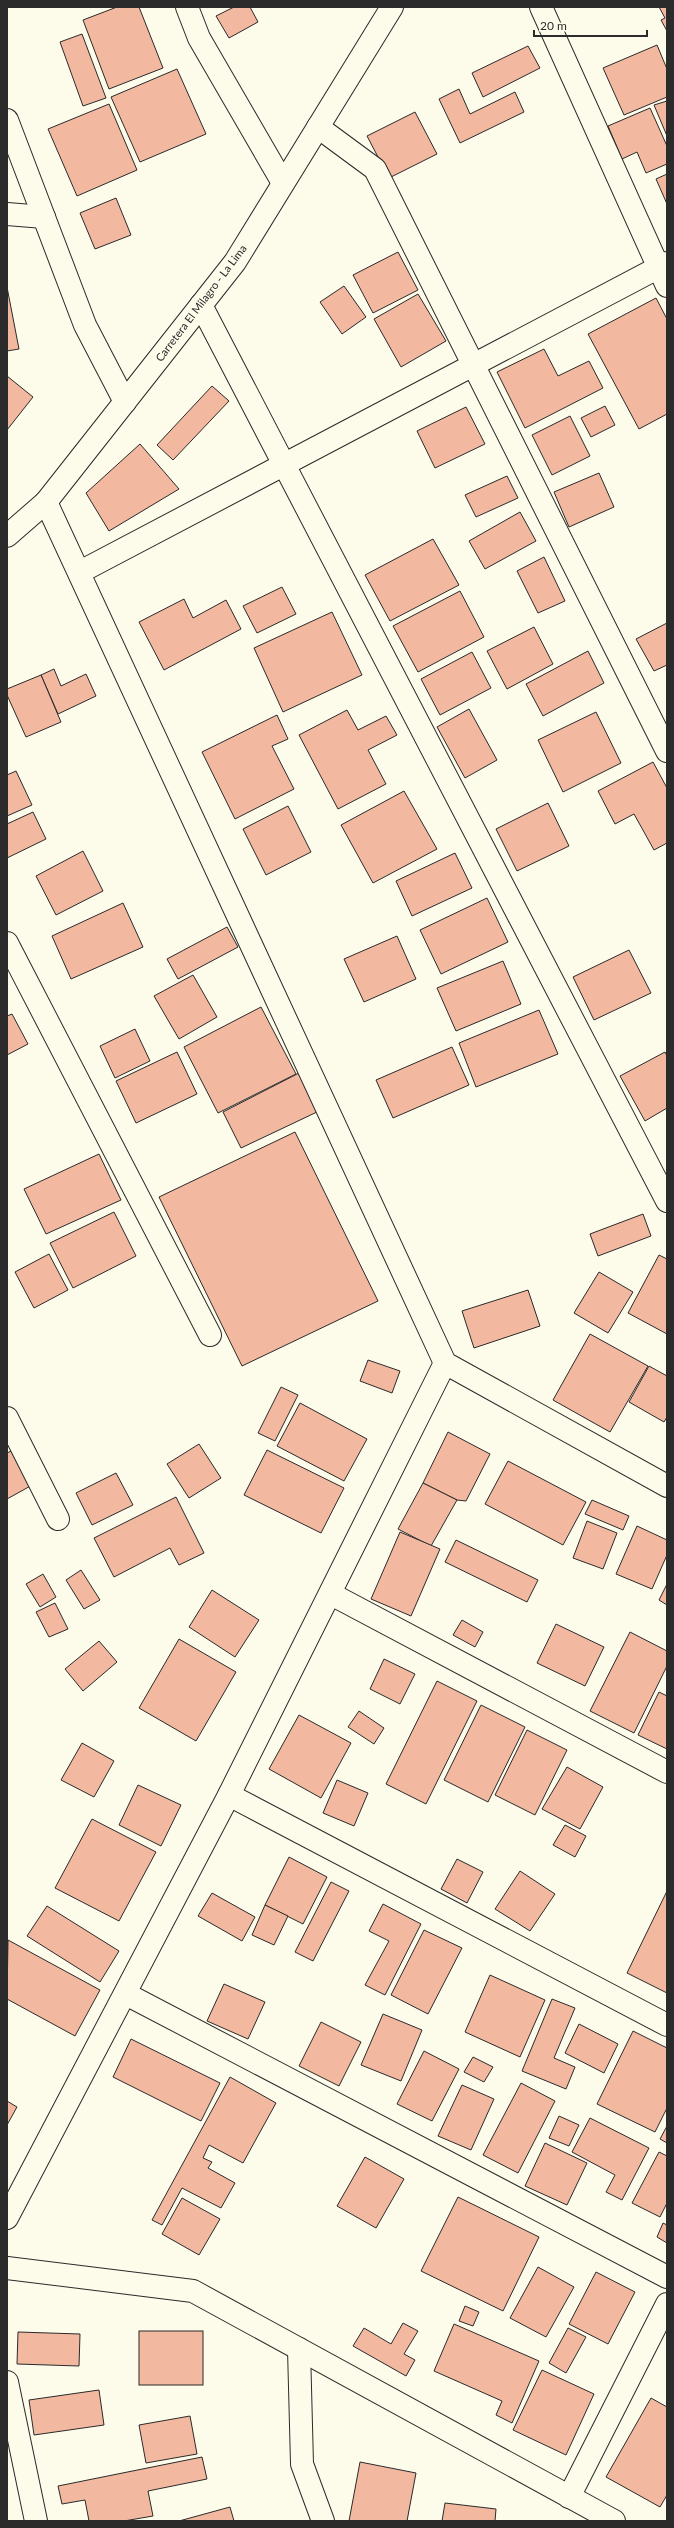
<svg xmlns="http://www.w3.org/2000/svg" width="674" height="2528" viewBox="0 0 674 2528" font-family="Lato,sans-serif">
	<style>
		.building { fill: #f2b8a0; stroke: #2b2b2b }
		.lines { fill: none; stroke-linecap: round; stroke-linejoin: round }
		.minor-casing { stroke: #2b2b2b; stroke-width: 24 }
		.major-casing { stroke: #2b2b2b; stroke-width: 24 }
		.minor { stroke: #fdfbea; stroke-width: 22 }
		.major { stroke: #fdfbea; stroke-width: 22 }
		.labels { text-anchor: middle; stroke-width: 3; stroke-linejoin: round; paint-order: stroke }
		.street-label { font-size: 11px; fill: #2b2b2b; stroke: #fdfbea }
	</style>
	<rect width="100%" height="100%" fill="#fdfbea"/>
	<g class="building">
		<polygon points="117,7 139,7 163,68 109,89 83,20"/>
		<polygon points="234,7 250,7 258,22 229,38 216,16"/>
		<polygon points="659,7 667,7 667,31 661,20 665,18"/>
		<polygon points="82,34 106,98 83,106 60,42"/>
		<polygon points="657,45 667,69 667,97 624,115 603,68"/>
		<polygon points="528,46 540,68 483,97 472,73"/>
		<polygon points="177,69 206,134 140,162 111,97"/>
		<polygon points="459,89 470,114 515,92 524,112 460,143 439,99"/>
		<polygon points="667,101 667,136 654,105"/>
		<polygon points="109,104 137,170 77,196 48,129"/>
		<polygon points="650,108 667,146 667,164 646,173 637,152 622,159 608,126"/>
		<polygon points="415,112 437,154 389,178 367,136"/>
		<polygon points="667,174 667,204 656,179"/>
		<polygon points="116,198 131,235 95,249 80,213"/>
		<polygon points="398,252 418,290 373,313 353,275"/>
		<polygon points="344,286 366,317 342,334 320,302"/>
		<polygon points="7,287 19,349 7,351"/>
		<polygon points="418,294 446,341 401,367 374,319"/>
		<polygon points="656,298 667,319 667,414 639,429 588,334"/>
		<polygon points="544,349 558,376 589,361 603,388 525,428 497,372"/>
		<polygon points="7,376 33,397 7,430"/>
		<polygon points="212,386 229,401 173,460 157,445"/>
		<polygon points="605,406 615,425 591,437 581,418"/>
		<polygon points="466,407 485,444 435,468 417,431"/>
		<polygon points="570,416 590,456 552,475 532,435"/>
		<polygon points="140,444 179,489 109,531 86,493"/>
		<polygon points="599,473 614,507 569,527 554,492"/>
		<polygon points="507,476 518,498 476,517 465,495"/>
		<polygon points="520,512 536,541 485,569 469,541"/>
		<polygon points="433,539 459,585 390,621 365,575"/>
		<polygon points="544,557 565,601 538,613 517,571"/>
		<polygon points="282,587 296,614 257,633 243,606"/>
		<polygon points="460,591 484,637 418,672 393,626"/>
		<polygon points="184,599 193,618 226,600 241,629 164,670 139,622"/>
		<polygon points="332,612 362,675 283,712 254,648"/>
		<polygon points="667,623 667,665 654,671 636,639"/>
		<polygon points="534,627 553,664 507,689 487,651"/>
		<polygon points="588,651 604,683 543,716 526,684"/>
		<polygon points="472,652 491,688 440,715 421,679"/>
		<polygon points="54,669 61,686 86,674 96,696 58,714 41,675"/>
		<polygon points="41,675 61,722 26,737 7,695 7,689"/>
		<polygon points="469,709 497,760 465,778 437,727"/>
		<polygon points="347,710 358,730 386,716 397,735 368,750 386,784 338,809 299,735"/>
		<polygon points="596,712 621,763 563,792 538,740"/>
		<polygon points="277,715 288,739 272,746 294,789 235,819 202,752"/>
		<polygon points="653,762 667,788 667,843 654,850 634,814 615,824 598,791"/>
		<polygon points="16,771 32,805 7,816 7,775"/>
		<polygon points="404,791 437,849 373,883 341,825"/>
		<polygon points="548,803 569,846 517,871 496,829"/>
		<polygon points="288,806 311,852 266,875 243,829"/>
		<polygon points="33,812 46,839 7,858 7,824"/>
		<polygon points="83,851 103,891 56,915 36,876"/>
		<polygon points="455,853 472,888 412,916 396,881"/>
		<polygon points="487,898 508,942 441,974 420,930"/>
		<polygon points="123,903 143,947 71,979 52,936"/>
		<polygon points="227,927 238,947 178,979 167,959"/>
		<polygon points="397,936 416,979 364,1002 344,959"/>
		<polygon points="629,950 651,993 594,1020 573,977"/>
		<polygon points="503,961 521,1004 456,1031 437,988"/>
		<polygon points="193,975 217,1017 179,1039 154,996"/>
		<polygon points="261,1007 296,1074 218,1113 184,1047"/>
		<polygon points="539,1010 558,1054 476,1087 459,1043"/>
		<polygon points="12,1014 28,1044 7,1055 7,1016"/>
		<polygon points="135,1029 150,1061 115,1078 100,1046"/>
		<polygon points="452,1047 469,1085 393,1118 376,1080"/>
		<polygon points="177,1052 197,1094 136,1123 116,1081"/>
		<polygon points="665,1052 667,1056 667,1108 645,1121 620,1076"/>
		<polygon points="299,1073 317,1112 241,1148 223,1112"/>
		<polygon points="295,1132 378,1301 242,1366 159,1197"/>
		<polygon points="99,1154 121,1200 46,1234 24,1189"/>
		<polygon points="114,1212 136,1256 73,1288 50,1243"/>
		<polygon points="643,1214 651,1236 598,1256 590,1234"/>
		<polygon points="49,1254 68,1290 34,1308 15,1272"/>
		<polygon points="659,1255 667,1259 667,1334 628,1313"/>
		<polygon points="599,1272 633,1292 608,1333 574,1313"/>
		<polygon points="528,1290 540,1326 474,1348 462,1311"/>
		<polygon points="590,1334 648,1366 610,1432 553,1400"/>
		<polygon points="368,1360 400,1371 392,1393 360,1381"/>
		<polygon points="649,1366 667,1376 667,1417 664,1422 629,1402"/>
		<polygon points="281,1387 298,1395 275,1441 258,1433"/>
		<polygon points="300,1403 367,1439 344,1481 277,1446"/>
		<polygon points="448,1432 490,1454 466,1501 457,1500 423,1483"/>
		<polygon points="199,1444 221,1478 189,1498 167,1464"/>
		<polygon points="15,1449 34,1484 7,1499 7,1453"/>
		<polygon points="267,1450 344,1488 321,1533 244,1495"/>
		<polygon points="508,1461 586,1502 563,1545 485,1504"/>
		<polygon points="116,1473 133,1505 92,1525 76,1493"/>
		<polygon points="423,1483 457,1500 431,1546 398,1529"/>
		<polygon points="176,1497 204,1553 179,1565 170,1548 114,1577 94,1538"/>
		<polygon points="592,1500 629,1516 623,1530 585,1514"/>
		<polygon points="587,1521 617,1533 603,1569 573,1558"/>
		<polygon points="637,1526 667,1540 667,1555 652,1589 616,1574"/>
		<polygon points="400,1532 440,1549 411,1616 371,1599"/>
		<polygon points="456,1540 538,1580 527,1602 445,1562"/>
		<polygon points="81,1570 100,1600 84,1609 66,1580"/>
		<polygon points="43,1574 56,1597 40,1607 26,1584"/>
		<polygon points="667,1584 667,1605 659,1600"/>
		<polygon points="212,1590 259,1620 235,1657 189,1627"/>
		<polygon points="55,1603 68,1629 49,1637 36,1612"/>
		<polygon points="462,1620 483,1632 475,1647 453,1635"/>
		<polygon points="556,1624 604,1647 585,1686 537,1663"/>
		<polygon points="630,1632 667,1651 667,1666 634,1733 590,1711"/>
		<polygon points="179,1639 236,1672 196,1741 139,1708"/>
		<polygon points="99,1641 117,1662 83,1691 65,1669"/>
		<polygon points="384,1659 415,1674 400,1704 370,1689"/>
		<polygon points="437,1681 477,1701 426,1804 386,1784"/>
		<polygon points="659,1692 667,1696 667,1749 638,1735"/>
		<polygon points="481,1705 525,1727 488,1802 444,1780"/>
		<polygon points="359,1711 384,1728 374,1744 348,1727"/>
		<polygon points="299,1715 351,1743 321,1798 269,1769"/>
		<polygon points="527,1730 567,1750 535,1815 495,1795"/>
		<polygon points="82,1743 114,1761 94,1797 61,1780"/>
		<polygon points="567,1767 603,1787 580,1829 542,1809"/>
		<polygon points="337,1780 368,1793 354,1826 323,1813"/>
		<polygon points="138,1785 181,1805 161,1846 119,1825"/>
		<polygon points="92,1819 156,1852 119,1921 55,1888"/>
		<polygon points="565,1825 586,1836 575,1857 553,1845"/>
		<polygon points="289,1857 327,1877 303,1924 265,1905"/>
		<polygon points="457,1859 483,1872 467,1903 441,1889"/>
		<polygon points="520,1871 555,1894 530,1931 495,1909"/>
		<polygon points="331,1882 349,1891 313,1961 295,1952"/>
		<polygon points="667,1891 667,1993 627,1973"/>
		<polygon points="212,1893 255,1917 242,1941 198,1916"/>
		<polygon points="383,1904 421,1924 385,1995 365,1985 389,1941 369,1931"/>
		<polygon points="265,1905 288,1916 274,1945 252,1935"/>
		<polygon points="47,1906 119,1951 100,1982 27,1936"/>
		<polygon points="424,1930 462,1948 428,2014 391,1995"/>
		<polygon points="8,1940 100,1990 75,2036 7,1999"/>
		<polygon points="490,1975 545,2000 520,2057 465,2032"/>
		<polygon points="224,1984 265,2002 248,2039 207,2021"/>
		<polygon points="552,1999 575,2008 554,2058 575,2067 566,2089 522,2071"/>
		<polygon points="383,2014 422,2030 401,2081 361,2065"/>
		<polygon points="321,2022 361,2042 339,2086 299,2066"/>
		<polygon points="579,2024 618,2044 604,2073 565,2053"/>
		<polygon points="633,2031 667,2048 667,2108 655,2132 597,2104"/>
		<polygon points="131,2039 220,2083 201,2121 113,2077"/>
		<polygon points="424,2051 459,2069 432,2121 397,2104"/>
		<polygon points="473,2057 493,2067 484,2082 464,2072"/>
		<polygon points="230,2077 276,2103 243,2163 209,2145 203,2158 212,2162 208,2168 235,2183 221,2208 182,2188 162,2225 152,2220"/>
		<polygon points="521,2083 555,2101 518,2173 483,2155"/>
		<polygon points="462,2085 494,2099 471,2150 438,2136"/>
		<polygon points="7,2101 17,2107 7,2125"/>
		<polygon points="559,2116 579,2125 569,2146 549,2138"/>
		<polygon points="590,2118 649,2148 622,2200 606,2192 615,2175 572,2152"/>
		<polygon points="667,2126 667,2143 660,2139"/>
		<polygon points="545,2143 587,2163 567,2205 525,2186"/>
		<polygon points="659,2152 667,2156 667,2203 660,2217 632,2203"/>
		<polygon points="365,2157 404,2179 376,2228 337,2206"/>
		<polygon points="458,2197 539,2237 503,2311 421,2271"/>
		<polygon points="182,2198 220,2219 199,2255 162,2234"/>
		<polygon points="663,2223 667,2225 667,2243 657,2237"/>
		<polygon points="538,2267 574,2287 546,2337 510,2318"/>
		<polygon points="596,2272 635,2292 608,2344 569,2324"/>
		<polygon points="465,2306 479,2312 473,2326 459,2321"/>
		<polygon points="403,2323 418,2331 404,2354 415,2360 406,2376 353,2346 364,2328 391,2344"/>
		<polygon points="454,2324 539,2361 512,2423 496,2415 502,2401 434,2371"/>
		<polygon points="568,2328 586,2337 566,2373 549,2363"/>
		<rect x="139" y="2331" width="64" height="54"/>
		<polygon points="18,2332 80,2334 79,2366 17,2364"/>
		<polygon points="542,2370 594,2394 566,2455 513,2430"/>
		<polygon points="99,2390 104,2425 34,2435 29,2400"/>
		<polygon points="651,2398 667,2407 667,2495 660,2507 606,2477"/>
		<polygon points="190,2416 197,2454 146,2463 139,2425"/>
		<polygon points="202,2457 207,2479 148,2491 153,2516 124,2521 89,2521 85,2500 62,2504 58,2486"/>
		<polygon points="360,2462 416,2473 407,2521 349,2521"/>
		<polygon points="445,2503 496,2509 495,2521 442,2521"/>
		<polygon points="230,2507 234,2521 179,2521"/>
	</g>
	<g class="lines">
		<defs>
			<g id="minor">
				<polyline points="187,7 199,38 283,183"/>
				<polyline points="541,7 667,286"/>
				<polyline points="7,120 85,325 125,402"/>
				<polyline points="318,127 375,169 667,751"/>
				<polyline points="7,214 44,217"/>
				<polyline points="201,305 667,1201"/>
				<polyline points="46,502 445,1363 667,1486"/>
				<polyline points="80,572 667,263"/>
				<polyline points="7,943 210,1335"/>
				<polyline points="7,1418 58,1519"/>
				<polyline points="331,1594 667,1772"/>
				<polyline points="229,1795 667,2025"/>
				<polyline points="126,1994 667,2277"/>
				<polyline points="7,2218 229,1795 445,1363"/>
				<polyline points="7,2268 193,2291 614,2521"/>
				<polyline points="299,2349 302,2464 323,2521"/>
				<polyline points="7,2382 36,2521"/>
				<polyline points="569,2497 667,2304"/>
			</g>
			<polyline id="major" points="7,536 46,502 235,262 392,7"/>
		</defs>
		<use href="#minor" class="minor-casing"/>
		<use href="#major" class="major-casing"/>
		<use href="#minor" class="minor"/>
		<use href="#major" class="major"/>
	</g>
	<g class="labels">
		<g class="street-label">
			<text transform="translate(201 303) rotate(-53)" y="4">Carretera El Milagro - La Lima</text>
		</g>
	</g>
	<rect width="674" height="2528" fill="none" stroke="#2b2b2b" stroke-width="16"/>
	<path d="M534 30v6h113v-6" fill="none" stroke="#2b2b2b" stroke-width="2"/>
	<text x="540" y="30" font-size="12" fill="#2b2b2b" stroke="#fdfbea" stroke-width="3" paint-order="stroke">20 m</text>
</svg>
